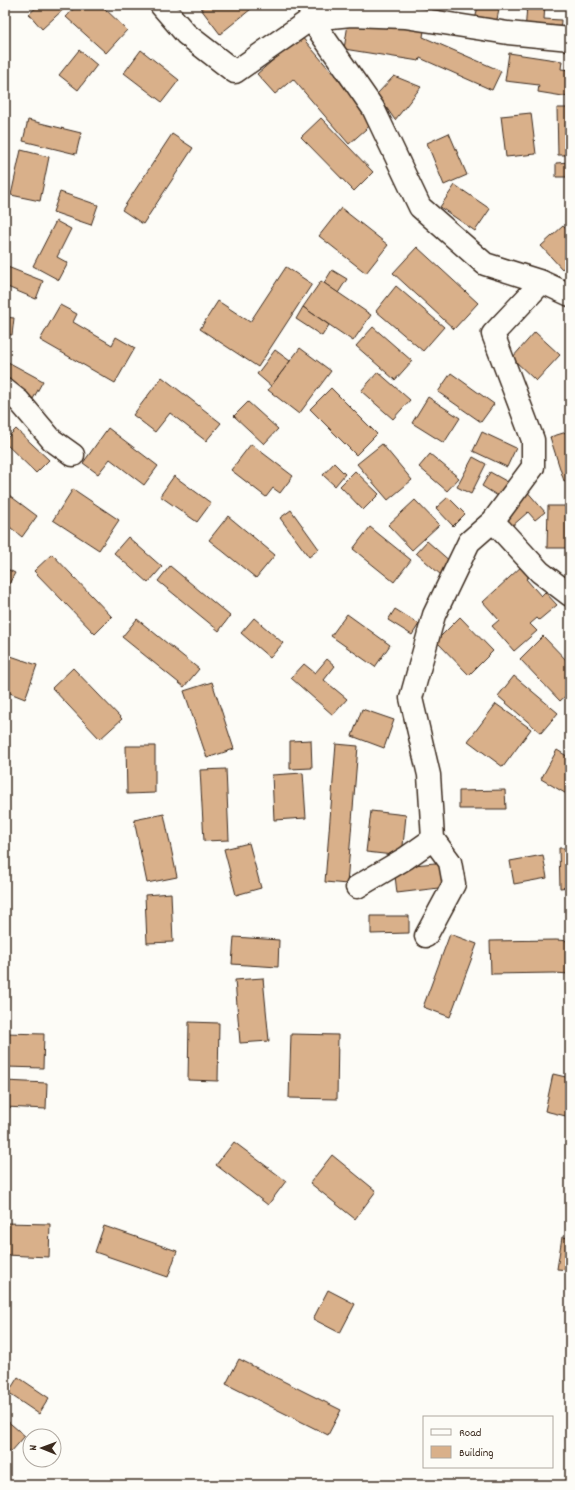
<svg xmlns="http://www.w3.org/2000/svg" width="575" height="1490" viewBox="0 0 575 1490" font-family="Dekko,sans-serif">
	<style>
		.building { fill: #d9b08a; stroke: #3b2a1e }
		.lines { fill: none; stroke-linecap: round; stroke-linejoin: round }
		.minor-casing { stroke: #3b2a1e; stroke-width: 25 }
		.minor { stroke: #fdfcf7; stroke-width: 22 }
	</style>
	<rect width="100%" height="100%" fill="#fdfcf7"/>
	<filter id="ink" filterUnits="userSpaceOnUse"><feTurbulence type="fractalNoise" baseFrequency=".025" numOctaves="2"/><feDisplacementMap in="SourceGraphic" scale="8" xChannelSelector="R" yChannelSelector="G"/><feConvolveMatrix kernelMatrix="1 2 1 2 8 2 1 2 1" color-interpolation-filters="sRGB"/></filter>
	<g filter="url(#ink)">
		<g class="building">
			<polygon points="39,5 66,5 67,6 42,29 29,14"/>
			<polygon points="77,5 101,5 127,30 106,53 66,17"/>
			<polygon points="206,5 256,5 220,34 201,9"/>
			<polygon points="288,5 301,5 292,11"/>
			<polygon points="402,5 422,5 421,11 401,9"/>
			<polygon points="478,5 500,5 496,24 475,21"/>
			<polygon points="527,5 545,5 544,19 561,20 560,36 525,33"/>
			<polygon points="349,18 424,31 423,37 501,71 492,90 420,58 419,61 344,49"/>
			<polygon points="567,18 570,18 570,36 566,36"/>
			<polygon points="301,36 374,122 349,144 293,79 275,94 257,74"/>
			<polygon points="79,50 97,65 78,90 59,75"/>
			<polygon points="141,50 179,80 162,102 124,73"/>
			<polygon points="509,53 562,61 561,69 570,70 569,97 538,92 539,85 505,81"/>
			<polygon points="394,76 421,87 395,120 377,94"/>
			<polygon points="557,108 570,108 570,155 558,155"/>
			<polygon points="531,113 536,154 506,157 501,116"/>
			<polygon points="321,118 373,172 354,191 301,137"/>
			<polygon points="28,120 81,133 76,154 23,141"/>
			<polygon points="449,133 467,175 444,185 427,143"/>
			<polygon points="172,134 193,148 143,224 122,210"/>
			<polygon points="21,150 49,157 40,201 11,195"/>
			<polygon points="570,162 570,177 556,177 556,163"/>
			<polygon points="455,185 490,209 475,231 440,207"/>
			<polygon points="60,192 98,205 91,225 53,212"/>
			<polygon points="341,208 388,245 366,273 319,236"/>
			<polygon points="56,221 71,229 57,257 68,263 59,280 33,266"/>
			<polygon points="563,226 570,233 570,262 562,269 541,246"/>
			<polygon points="417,247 478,303 454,329 393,273"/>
			<polygon points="5,266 43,281 36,299 5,286"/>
			<polygon points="286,267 312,284 258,367 200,329 218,301 250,322"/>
			<polygon points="332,270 347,279 338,293 324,283"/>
			<polygon points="321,281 371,315 353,341 303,307"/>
			<polygon points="396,286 444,327 423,351 376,311"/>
			<polygon points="60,305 77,314 73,322 112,345 116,337 135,348 115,383 40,340"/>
			<polygon points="303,307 329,325 322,336 296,319"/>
			<polygon points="5,317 14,318 12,335 5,334"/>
			<polygon points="373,327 412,361 395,380 356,346"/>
			<polygon points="535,332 560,355 536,381 512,358"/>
			<polygon points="300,348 331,371 299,414 268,390"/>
			<polygon points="275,350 290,361 271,386 257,374"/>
			<polygon points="8,362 43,381 33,399 5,383 5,368"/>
			<polygon points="378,372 410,400 393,419 361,391"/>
			<polygon points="451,373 494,404 481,422 438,392"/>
			<polygon points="162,377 221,423 206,441 170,413 155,432 133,415"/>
			<polygon points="331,388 377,434 356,455 310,409"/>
			<polygon points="428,397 460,418 444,443 412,423"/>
			<polygon points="248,402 278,429 264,444 234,416"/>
			<polygon points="108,428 158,466 144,485 110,459 98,474 83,463"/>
			<polygon points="16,429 49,460 36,473 5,443 5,440"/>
			<polygon points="570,431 570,479 564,481 550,437"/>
			<polygon points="482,432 516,448 507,467 473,451"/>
			<polygon points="251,444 293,476 280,493 273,488 266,497 231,470"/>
			<polygon points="382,444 412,480 388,500 357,464"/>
			<polygon points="430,454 459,478 447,491 419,467"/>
			<polygon points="473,457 486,464 471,494 457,487"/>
			<polygon points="334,463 345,474 335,486 323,475"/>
			<polygon points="355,471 379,494 363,510 340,486"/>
			<polygon points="490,472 515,486 506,501 482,486"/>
			<polygon points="174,476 211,503 197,522 160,496"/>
			<polygon points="73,489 119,520 99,550 53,520"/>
			<polygon points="525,489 545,512 535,520 528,512 511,527 500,514"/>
			<polygon points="5,492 37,516 22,537 5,523"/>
			<polygon points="448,497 465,514 453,526 436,508"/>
			<polygon points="415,500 439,525 412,550 388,525"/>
			<polygon points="548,506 570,506 570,548 547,548"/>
			<polygon points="291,510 319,549 309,557 280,518"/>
			<polygon points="228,516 275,555 256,578 209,540"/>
			<polygon points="370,527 411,560 394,582 353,549"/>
			<polygon points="128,537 162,567 148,583 114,553"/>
			<polygon points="427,541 452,563 441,575 416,553"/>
			<polygon points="52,554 112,617 95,634 34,571"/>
			<polygon points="523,565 531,575 526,579 541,596 545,592 557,605 539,620 537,618 530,624 537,631 514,651 492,626 499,620 483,602"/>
			<polygon points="170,566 230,616 219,631 158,581"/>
			<polygon points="5,568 15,573 5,591"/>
			<polygon points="395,609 419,624 412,635 388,620"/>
			<polygon points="347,614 390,645 375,667 331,636"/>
			<polygon points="460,617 493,651 469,675 436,641"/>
			<polygon points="254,618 283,643 270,658 241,633"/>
			<polygon points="137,619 199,669 184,687 122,637"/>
			<polygon points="543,636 570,664 570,692 560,701 520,659"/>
			<polygon points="5,654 37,665 25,699 5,691"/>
			<polygon points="327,659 335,666 324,680 347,699 333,715 291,678 304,664 315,673"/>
			<polygon points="73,668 122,719 100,739 52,688"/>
			<polygon points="514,676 558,713 541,733 498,696"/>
			<polygon points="212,682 234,749 207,758 184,691"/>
			<polygon points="496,704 531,729 503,767 468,741"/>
			<polygon points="362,709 394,720 384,748 352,736"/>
			<polygon points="311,740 312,768 290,769 290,741"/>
			<polygon points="336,744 358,746 347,884 325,882"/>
			<polygon points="126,746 155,746 155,793 127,794"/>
			<polygon points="557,750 570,758 570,796 541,779"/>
			<polygon points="226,769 229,840 204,841 200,770"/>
			<polygon points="303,773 306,818 274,820 272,775"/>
			<polygon points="505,790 506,809 459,809 459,791"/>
			<polygon points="371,811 406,815 402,856 366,852"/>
			<polygon points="164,814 177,877 147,883 134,820"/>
			<polygon points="249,843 261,888 236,895 224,849"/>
			<polygon points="559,848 570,848 570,887 560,888"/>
			<polygon points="543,855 547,878 514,884 510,861"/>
			<polygon points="445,862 447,887 397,893 394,867"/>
			<polygon points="171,893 173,942 147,943 145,895"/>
			<polygon points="371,916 409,916 409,933 371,934"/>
			<polygon points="450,934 477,944 450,1017 423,1007"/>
			<polygon points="234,937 279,940 278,967 232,964"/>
			<polygon points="556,940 570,941 570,974 554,973 491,974 490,941"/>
			<polygon points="263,978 269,1041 240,1043 235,980"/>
			<polygon points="189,1022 219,1023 218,1081 188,1080"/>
			<polygon points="5,1033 44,1034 43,1068 5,1067"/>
			<polygon points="291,1034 338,1035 337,1099 289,1098"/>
			<polygon points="553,1074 570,1078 570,1117 545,1111"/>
			<polygon points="5,1081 47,1083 46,1109 5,1107"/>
			<polygon points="234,1142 286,1181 268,1205 216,1165"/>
			<polygon points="332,1155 376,1191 355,1219 310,1183"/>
			<polygon points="5,1223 50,1224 49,1257 5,1255"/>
			<polygon points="104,1226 177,1251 168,1277 95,1252"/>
			<polygon points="562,1237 570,1238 570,1270 557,1269"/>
			<polygon points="328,1290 355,1304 340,1333 313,1319"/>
			<polygon points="239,1359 341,1410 328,1435 226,1384"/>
			<polygon points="18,1377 49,1398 39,1414 8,1393"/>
			<polygon points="5,1419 25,1436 11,1452 5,1447"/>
		</g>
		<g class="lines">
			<defs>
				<g id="minor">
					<polyline points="161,5 186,34 235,72 311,19 373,108 420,207 485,264 542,282 570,295"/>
					<polyline points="310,6 311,19 351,15 405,17 508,33 570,39"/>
					<polyline points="5,390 19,401 52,440 73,455"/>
					<polyline points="493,521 540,572 570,595"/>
					<polyline points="357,887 406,858 433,839"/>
					<polyline points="426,936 454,884 450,862 433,839 429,775 411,698 434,615 469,542 493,521 533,467 533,440 493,334 542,282"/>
				</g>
			</defs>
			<use href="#minor" class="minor-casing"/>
			<use href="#minor" class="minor"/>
		</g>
	</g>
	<rect width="575" height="1490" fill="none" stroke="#fdfcf7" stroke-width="20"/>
	<rect x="10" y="10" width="555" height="1470" fill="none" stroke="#3b2a1e" stroke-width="1.5" filter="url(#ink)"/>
	<rect x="423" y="1416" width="130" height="52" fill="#fdfcf7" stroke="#afa8a0"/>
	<rect x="431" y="1429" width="20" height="6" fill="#fdfcf7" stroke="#afa8a0"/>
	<text x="459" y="1436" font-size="12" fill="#3b2a1e">Road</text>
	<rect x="431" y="1446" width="20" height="12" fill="#d9b08a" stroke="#afa8a0"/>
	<text x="459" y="1456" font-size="12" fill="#3b2a1e">Building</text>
	<g transform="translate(42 1448) rotate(271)"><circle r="19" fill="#fdfcf7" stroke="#afa8a0"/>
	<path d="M0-3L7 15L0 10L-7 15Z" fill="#3b2a1e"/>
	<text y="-6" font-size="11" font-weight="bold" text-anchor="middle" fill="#3b2a1e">N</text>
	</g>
</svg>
